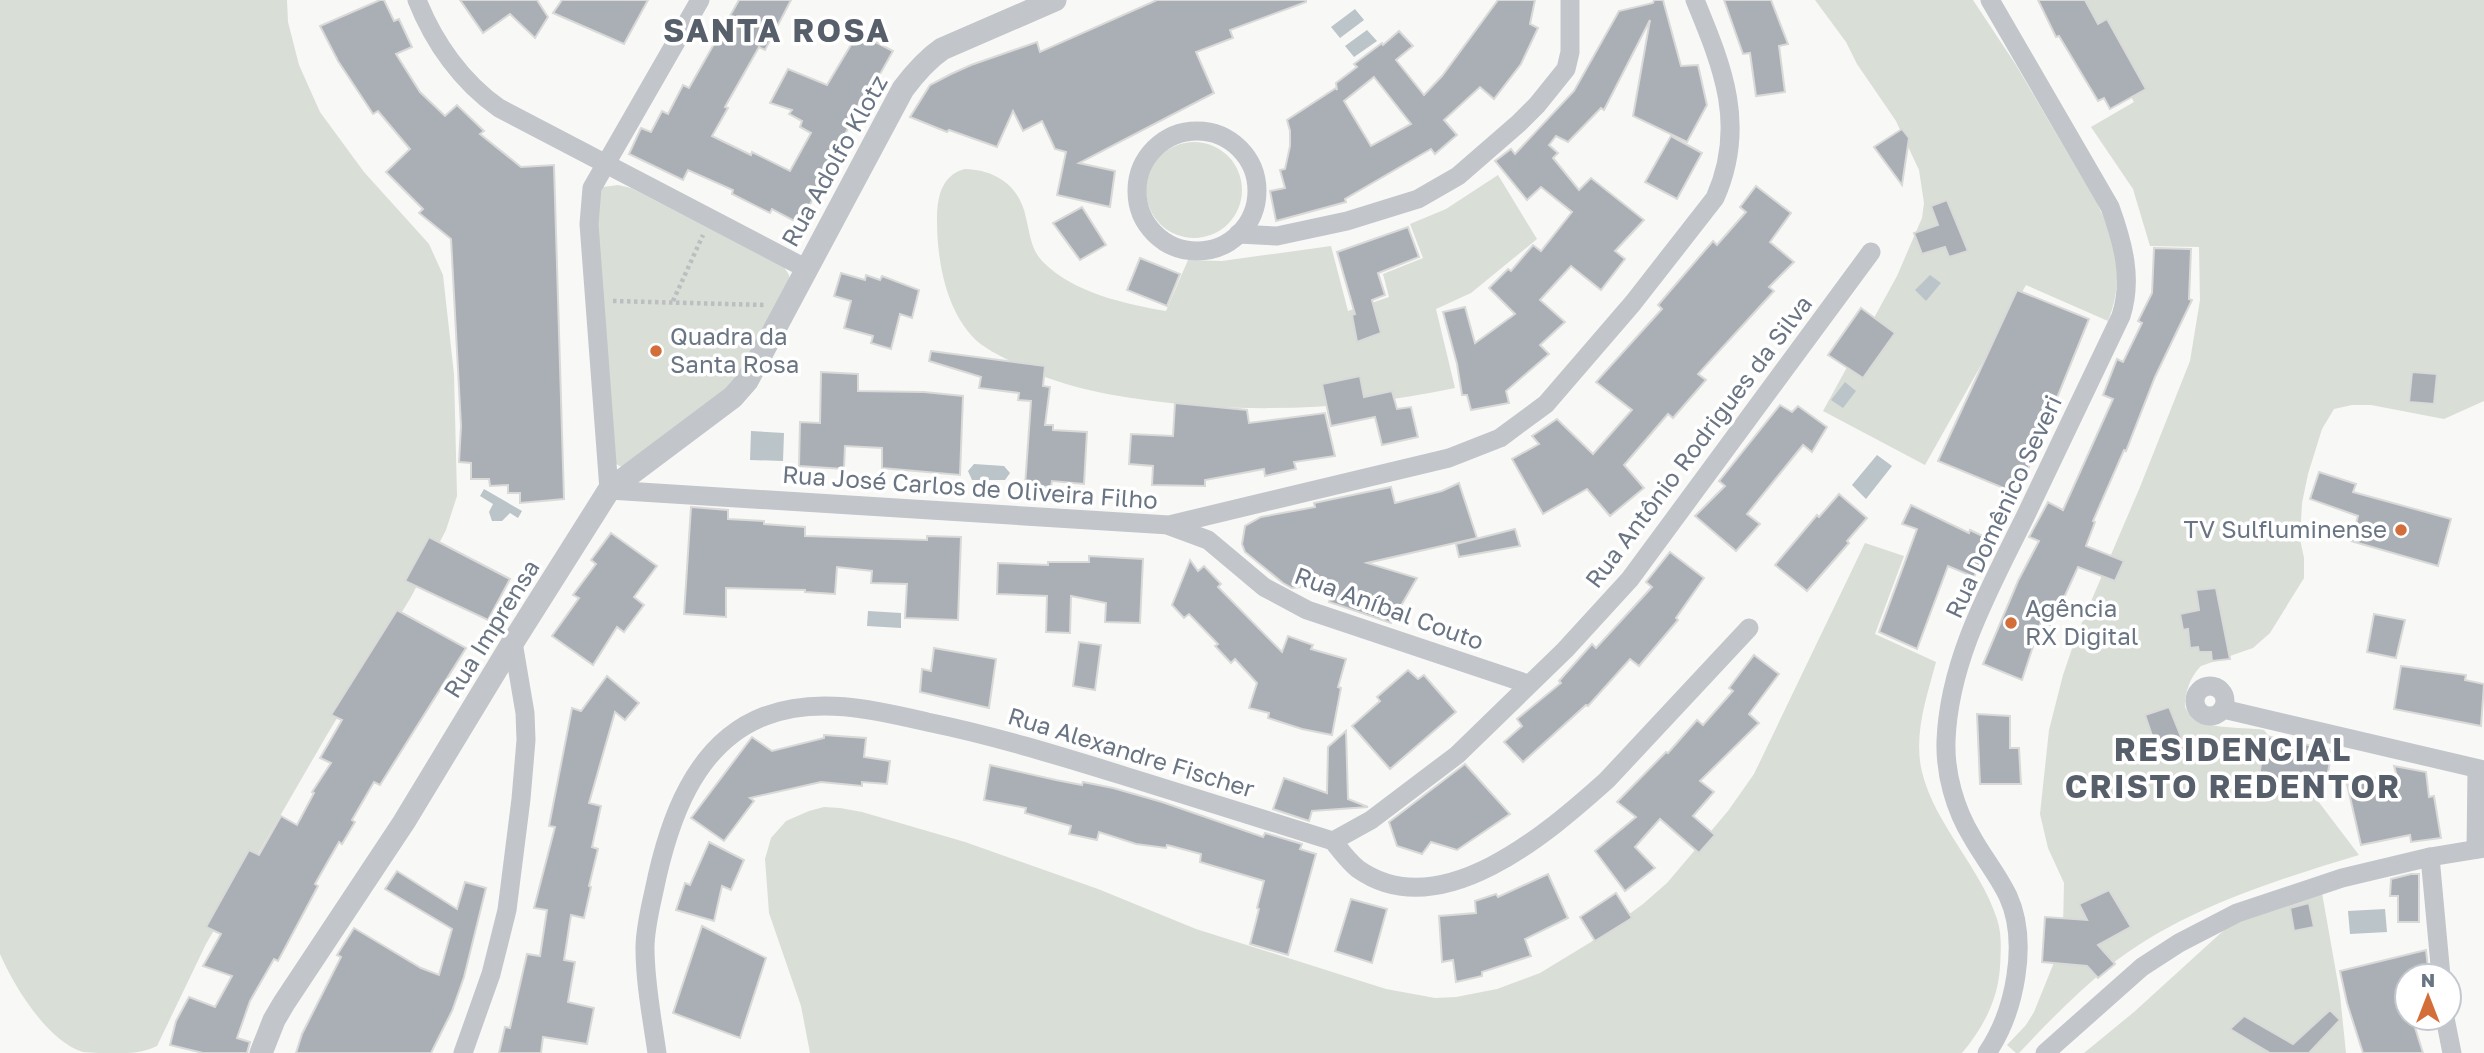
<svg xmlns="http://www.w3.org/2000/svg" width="2484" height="1053" viewBox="0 0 2484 1053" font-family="'Golos Text',sans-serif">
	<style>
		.green { fill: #d9ded7 }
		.water { fill: #bbc4c9 }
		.building { fill: #aaafb6; stroke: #d9dad8; stroke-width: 2; fill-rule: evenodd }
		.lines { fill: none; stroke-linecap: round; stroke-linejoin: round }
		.path { stroke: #bcbec1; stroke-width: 4.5; stroke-dasharray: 3.5 3.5; stroke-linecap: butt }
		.minor { stroke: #c2c5c9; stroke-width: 19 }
		.tertiary { stroke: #c2c5c9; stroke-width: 23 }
		.poi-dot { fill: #d36e3b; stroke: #fff; stroke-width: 2.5 }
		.labels { text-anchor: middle; stroke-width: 7; stroke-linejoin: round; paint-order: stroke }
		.street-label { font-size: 24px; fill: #6a7584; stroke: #fff }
		.poi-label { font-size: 24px; fill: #6a7584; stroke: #fff; text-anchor: start }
		.district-label { font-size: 32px; font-weight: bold; letter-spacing: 2px; fill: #575f6a; stroke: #fff }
	</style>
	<rect width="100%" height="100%" fill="#f8f8f6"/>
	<g class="green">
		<path d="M0,0H287L288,22L299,65L320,112L364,172L429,244L443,275L454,374L457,496L446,530L411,597L328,733L206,944L157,1046C143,1053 131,1053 115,1053C105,1053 92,1053 83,1052C47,1041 14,986 0,954Z"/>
		<path d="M1815,0H1973L2016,65L2097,203C2116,242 2125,279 2108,321L2026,285L1925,465L1823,411L1897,276L1922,218L1924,203L1919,170L1896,121L1857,64L1846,42Z"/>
		<path d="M2080,0H2484V401L2444,419L2371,405H2352L2334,409L2322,429L2308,474L2302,503L2300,539L2304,558V578L2270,633L2253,648L2201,666C2190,677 2185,692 2185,707C2197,732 2240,726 2264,730L2359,855C2273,881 2177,911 2107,968C2076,994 2046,1024 2019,1053H2016L2007,1045L2026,1025L2034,1012L2055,960L2063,928L2064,883L2048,848L2040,814L2049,730L2063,675L2077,634L2140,487L2190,361L2200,300L2199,247L2150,246L2133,189L2091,127L2134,102L2099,40Z"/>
		<circle cx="1194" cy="190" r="48"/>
		<path d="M965,169C996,170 1020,186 1026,218C1030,234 1031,250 1043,262C1074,293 1125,304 1166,311L1188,260L1222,261L1331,246L1348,311L1389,297L1383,274L1423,258L1410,224L1446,209L1498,175L1537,239L1471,293L1436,309L1455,388C1356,409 1254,414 1153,401C1106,395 1058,386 1016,364C1001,356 982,348 971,335C945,305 937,259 937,220C937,198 941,175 965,169Z"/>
		<polygon points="618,185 631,188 784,267 789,275 790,285 734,388 622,467 616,464 596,201 603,187"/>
		<path d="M1865,543L1904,556L1875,634L1936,662C1927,696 1913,735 1922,772C1935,825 1981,868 1997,919C2002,934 2001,951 2000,967C1998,1000 1983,1028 1962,1053H810L801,1006L769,913L765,859L771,838L786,821L809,811L824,807L840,808L862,812L965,842L1098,889L1196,929L1386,989L1435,998L1456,997L1497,989L1540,973L1591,942L1643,904L1667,883L1728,811L1754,774Z"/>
		<polygon points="2322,893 2340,995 2346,1053 2084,1053 2134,1012 2234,921"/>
	</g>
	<g class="water">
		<polygon points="1355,9 1364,20 1340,38 1331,27"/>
		<polygon points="1367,30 1377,41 1354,57 1345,46"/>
		<polygon points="1930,275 1941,283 1926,301 1915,290"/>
		<polygon points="1845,382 1856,391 1843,408 1831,400"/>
		<polygon points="751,431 784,433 783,461 750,460"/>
		<polygon points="1877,455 1892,466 1866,499 1852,485"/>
		<polygon points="974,464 1004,466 1010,473 1005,480 972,480 968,471"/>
		<polygon points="484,489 522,511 518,518 510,513 502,521 492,521 489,512 493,504 480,496"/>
		<polygon points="868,611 901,613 901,628 867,626"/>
		<polygon points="2385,909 2387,932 2350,934 2348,911"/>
	</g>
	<g class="building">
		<polygon points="380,0 384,0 394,21 399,19 412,47 396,54 420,92 445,116 457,105 484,131 480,134 521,167 554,165 564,499 520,503 520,493 508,493 508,485 490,486 489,479 471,479 471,463 459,462 461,426 451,239 419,213 423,209 386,172 410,149 378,111 373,114 338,61 320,26"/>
		<polygon points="460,0 537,0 548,17 535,38 510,14 483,33"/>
		<polygon points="562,0 648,0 624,44 553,13"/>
		<polygon points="739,0 791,0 765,50 759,47 725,107 728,108 712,136 751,155 752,152 790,171 811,133 800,127 802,121 789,114 792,110 770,103 788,69 827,85 858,33 893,51 866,99 862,97 839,148 800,224 772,209 770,213 732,194 733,190 688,170 683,180 629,154 641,128 651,132 662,111 668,114 683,85 689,88"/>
		<polygon points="1157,0 1306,0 1306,2 1230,30 1233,38 1196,52 1214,93 1079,163 1115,171 1110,207 1057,195 1066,152 1055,149 1042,121 1023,131 1013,111 997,147 949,130 947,132 910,117 930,85 951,74 971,65 1037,42 1040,52"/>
		<path d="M1498,0H1535L1530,24L1538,28L1521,64L1494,99L1480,87L1444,120L1457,135L1435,154L1431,149L1345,199L1346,202L1276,221L1270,191L1285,188L1280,170L1285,169L1290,146V131L1287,120L1336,88L1337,90L1336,83L1357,67L1354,64L1382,43L1383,45L1399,31L1413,46L1396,60L1424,95L1442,76ZM1374,77L1411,124L1371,146L1344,101Z"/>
		<polygon points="1654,0 1663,0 1681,66 1698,65 1707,105 1687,142 1633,116 1650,20 1604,110 1601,108 1568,142 1556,136 1549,145 1558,153 1553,158 1579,190 1591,178 1644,220 1615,251 1625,259 1601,290 1571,266 1540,300 1565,322 1540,345 1549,354 1506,391 1509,403 1471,410 1467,395 1462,395 1457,364 1443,312 1465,307 1475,343 1515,314 1489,288 1508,269 1511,271 1533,245 1541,251 1572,212 1541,187 1527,200 1495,161 1511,149 1515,154 1574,91 1619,11 1653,3"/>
		<polygon points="1724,0 1771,0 1788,44 1779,46 1785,92 1756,96 1750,53 1743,54"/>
		<polygon points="2038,0 2085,0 2098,24 2107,19 2146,89 2110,109 2104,98 2098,101 2059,36 2056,37"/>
		<polygon points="1902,129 1909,138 1902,185 1874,147"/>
		<polygon points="1671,136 1702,153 1677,199 1645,182"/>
		<polygon points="1756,186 1791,213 1770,242 1794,262 1769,287 1774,291 1698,374 1706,380 1673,418 1668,414 1624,465 1644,488 1610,516 1587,489 1543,514 1512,459 1539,444 1532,436 1557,419 1593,454 1632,410 1596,382 1662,309 1658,305 1713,241 1717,245 1746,212 1740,207"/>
		<polygon points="1947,200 1968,251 1949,257 1945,247 1922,254 1914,233 1938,225 1931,206"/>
		<polygon points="1082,207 1106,245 1080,260 1053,223"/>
		<polygon points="1408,227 1419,257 1378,273 1385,295 1372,300 1381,333 1357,342 1352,315 1355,314 1337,252"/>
		<polygon points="2154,248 2191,249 2189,299 2192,300 2155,377 2126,451 2124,450 2093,521 2095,522 2086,546 2124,561 2115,581 2078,567 2062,602 2059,600 2050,625 2041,622 2022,680 1983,664 2018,581 2039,541 2029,537 2048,502 2063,510 2113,399 2103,395 2117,359 2123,362 2142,323 2138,321 2152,293"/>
		<polygon points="1140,258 1180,274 1167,306 1127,290"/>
		<polygon points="841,273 865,280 866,275 880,280 882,276 919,290 912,318 900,314 891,349 871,343 873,336 844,328 851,301 834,296"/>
		<polygon points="2017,290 2089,319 2018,494 1938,461"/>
		<polygon points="1861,308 1895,333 1863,378 1828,355"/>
		<polygon points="931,351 1045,366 1043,386 1050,387 1045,425 1053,425 1053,430 1087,432 1084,484 1052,481 1051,487 1025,486 1031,401 1018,400 1019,393 979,388 981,377 929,361"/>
		<polygon points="821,372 858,374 858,391 924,392 963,396 960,475 882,468 882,448 845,446 844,469 799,466 800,422 820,423"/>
		<polygon points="2412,372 2437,374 2434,404 2409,402"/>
		<polygon points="1360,376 1364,397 1392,391 1397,409 1411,407 1418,437 1382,445 1375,417 1331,426 1322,384"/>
		<polygon points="1175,403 1247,410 1249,423 1325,413 1335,456 1294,462 1296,469 1265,476 1264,469 1205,480 1205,486 1152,485 1153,466 1129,464 1131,434 1173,436"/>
		<polygon points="1780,405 1792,412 1798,406 1827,427 1812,452 1803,445 1747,514 1760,524 1736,551 1695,516 1725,486 1719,481"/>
		<polygon points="2319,472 2356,484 2353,492 2451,519 2438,566 2351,541 2358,516 2310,499"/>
		<polygon points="1459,483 1477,538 1367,563 1417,578 1391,623 1329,602 1337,583 1292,588 1283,583 1245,552 1242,544 1245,526 1261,517 1315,507 1314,503 1391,487 1395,503 1442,491"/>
		<polygon points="1839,494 1867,518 1847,541 1849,543 1807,591 1775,565 1817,515 1819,517"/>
		<polygon points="1911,505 1969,533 1970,530 1991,540 1974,577 1948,566 1917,649 1879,632 1917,529 1902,524"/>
		<polygon points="691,507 728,510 728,519 764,521 764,524 805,527 805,536 927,540 927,536 961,537 958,620 905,618 907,584 871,583 872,571 837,567 835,594 805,592 805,590 726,588 726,617 684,614"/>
		<polygon points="1515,529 1520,546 1459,557 1456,544"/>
		<polygon points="611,533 657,566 634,597 644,605 624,632 617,627 593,665 552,636 579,598 573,595 596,564 591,560"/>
		<polygon points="429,537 510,579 488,620 405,581"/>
		<polygon points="1670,552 1704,578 1676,618 1678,620 1639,666 1630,659 1588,706 1586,705 1523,762 1504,742 1522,726 1517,719 1561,683 1559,681 1592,644 1596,648 1652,587 1646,582"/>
		<polygon points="1089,556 1143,559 1140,623 1105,622 1106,603 1071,596 1070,633 1046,632 1047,596 997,594 998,563 1048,565 1048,562 1089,562"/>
		<polygon points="1190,560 1198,571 1204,566 1221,584 1218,587 1282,652 1288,636 1313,645 1311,649 1346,659 1338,687 1341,688 1332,735 1302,729 1268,718 1269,713 1249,708 1257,683 1235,659 1231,663 1215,646 1218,644 1189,614 1184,618 1172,605"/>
		<polygon points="2216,588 2230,659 2212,661 2211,652 2199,652 2198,647 2190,648 2188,629 2183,630 2180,614 2199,610 2196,590"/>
		<polygon points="397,610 466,648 380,785 374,782 352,820 355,822 342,844 339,842 315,884 318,886 278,961 274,959 250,1001 237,1038 250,1042 247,1053 203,1053 170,1045 176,1021 189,997 215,1007 232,976 203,966 221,934 206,927 249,850 259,855 281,816 297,825 314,793 312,792 331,763 320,758 342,720 331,715"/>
		<polygon points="2374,614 2405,620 2396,658 2367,652"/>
		<polygon points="1079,642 1101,645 1095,690 1073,686"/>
		<polygon points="934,648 996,659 989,708 920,692 922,669 931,671"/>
		<polygon points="1754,655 1779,674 1749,714 1759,723 1700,781 1714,792 1693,816 1715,835 1699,853 1660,819 1635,847 1655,868 1625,891 1595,851 1636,817 1617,802 1666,752 1668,753 1697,720 1703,725 1733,691 1729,688"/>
		<polygon points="2401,666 2466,675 2465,680 2484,684 2481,726 2394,709"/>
		<polygon points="1408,670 1418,679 1424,675 1456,712 1390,769 1352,726 1380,701 1377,697"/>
		<polygon points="607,676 639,703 625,720 615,712 589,803 601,806 592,847 598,849 589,886 591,887 584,918 571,915 564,960 575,962 568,1002 594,1008 587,1044 543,1037 541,1053 499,1053 505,1027 510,1028 527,954 540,956 547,910 534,908 555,827 549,826 572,708 581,711"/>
		<polygon points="2169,707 2188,754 2161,762 2145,715"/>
		<polygon points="1977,714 2010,716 2010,748 2019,748 2021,784 1980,784"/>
		<polygon points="1346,731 1348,799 1368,807 1312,811 1309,821 1273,809 1284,778 1327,793 1328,747"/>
		<polygon points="824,735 866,738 864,757 890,761 887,784 862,782 862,786 821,782 750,798 754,801 724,841 691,818 752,737 772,751 824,738"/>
		<polygon points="2266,736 2332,750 2326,784 2281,776 2279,785 2258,781"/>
		<polygon points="1465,764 1510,814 1457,850 1431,842 1422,854 1397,846 1389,822"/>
		<polygon points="990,765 1056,780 1082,785 1083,782 1113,788 1162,802 1263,837 1265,833 1302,844 1300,849 1316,854 1288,955 1250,944 1259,909 1257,908 1264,881 1200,862 1201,854 1167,845 1166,848 1136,844 1099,832 1097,840 1069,834 1071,826 1025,813 1026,808 984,800"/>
		<polygon points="2394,766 2426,772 2429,797 2434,796 2441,838 2411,842 2410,835 2361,845 2347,784 2396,773"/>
		<polygon points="709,842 744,860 731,890 722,886 714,921 676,910 685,883 690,885"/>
		<polygon points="397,871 457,909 465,882 486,888 464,977 452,1011 431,1053 296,1053 302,1034 341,957 337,955 354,928 421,968 439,975 452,929 385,889"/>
		<polygon points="1548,874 1568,918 1525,939 1531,956 1482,972 1482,976 1456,982 1453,960 1442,962 1439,916 1476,913 1475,901 1496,894 1498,897"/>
		<polygon points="2411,874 2419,874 2419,922 2398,922 2398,896 2390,896 2391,879"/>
		<polygon points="2109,890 2131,927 2098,945 2115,964 2098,978 2087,966 2042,962 2045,917 2087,920 2079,904"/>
		<polygon points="1616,893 1632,918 1595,941 1580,917"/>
		<polygon points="1351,899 1387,909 1372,963 1335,951"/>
		<polygon points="2309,903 2314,927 2294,931 2290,908"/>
		<polygon points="702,926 766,958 740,1038 673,1013"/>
		<polygon points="2426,950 2429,976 2407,976 2407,1018 2412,1018 2423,1053 2363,1053 2347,1003 2340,971"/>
		<polygon points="2330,1010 2340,1020 2309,1053 2270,1053 2230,1029 2244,1016 2293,1044"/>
	</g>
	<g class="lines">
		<g class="path">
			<polyline points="613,301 765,305"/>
			<polyline points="673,301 703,235"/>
		</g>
		<g class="minor">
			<path d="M417,0C434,43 462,82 499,108L807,269"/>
			<path d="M700,0L592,188L589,224L609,490L1169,525L1449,458L1500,438L1546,404L1633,303L1715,198C1747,126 1723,68 1695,0"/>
			<circle cx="1197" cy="191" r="60"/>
			<polyline points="1238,234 1277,236 1347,221 1418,199 1458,176 1519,123 1537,105 1566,69 1570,52 1570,0"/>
			<polyline points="1170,526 1208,540 1264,587 1307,610 1528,684"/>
			<circle cx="2210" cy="701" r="15"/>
			<polyline points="2223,709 2484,770"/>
			<polyline points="1333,841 1371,820 1457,755 1565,650 1630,579 1871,252"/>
			<polyline points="2476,849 2477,770"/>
			<polyline points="2430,857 2441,976"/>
			<polyline points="2445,1018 2452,1053"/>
			<polyline points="463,1053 491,974 507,910 521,799 526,740 525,713 513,642"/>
			<path d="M657,1053C652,1018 645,983 645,948C645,929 650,909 654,891C668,822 694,743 765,716C818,696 875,710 927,722C996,736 1063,757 1131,778C1198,799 1265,820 1333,841C1341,851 1348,861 1358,869C1440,927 1548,833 1607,780L1749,628"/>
			<path d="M1987,1053C2015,1012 2029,942 2008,896C1998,875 1983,857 1972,837C1955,809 1945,774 1946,741C1949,660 1990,588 2025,517C2057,450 2089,383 2121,316C2133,279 2123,243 2110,207L1990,0"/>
			<polyline points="2045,1053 2142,967 2179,943 2237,913 2342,878 2430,857 2484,848"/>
		</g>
		<path class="tertiary" d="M261,1053L274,1020L284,1003L404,822L513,642L609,490L733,397L747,381L903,89C915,73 926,60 942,49L1055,0"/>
	</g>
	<g class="poi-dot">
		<circle cx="656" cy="351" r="7"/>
		<circle cx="2401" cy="530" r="7"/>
		<circle cx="2011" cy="623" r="7"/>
	</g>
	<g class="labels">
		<g class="street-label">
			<text transform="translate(835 161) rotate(-61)" y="8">Rua Adolfo Klotz</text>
			<text transform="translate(1699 442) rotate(-53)" y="8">Rua Antônio Rodrigues da Silva</text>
			<text transform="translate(970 488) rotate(4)" y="8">Rua José Carlos de Oliveira Filho</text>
			<text transform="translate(2004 507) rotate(-65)" y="8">Rua Domênico Severi</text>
			<text transform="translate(1389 609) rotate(20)" y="8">Rua Aníbal Couto</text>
			<text transform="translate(492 629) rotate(-58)" y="8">Rua Imprensa</text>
			<text transform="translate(1131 753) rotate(17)" y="8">Rua Alexandre Fischer</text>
		</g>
		<g class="poi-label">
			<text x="670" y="345">Quadra da<tspan x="670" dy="28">Santa Rosa</tspan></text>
			<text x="2387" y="538" text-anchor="end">TV Sulfluminense</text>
			<text x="2025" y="617">Agência<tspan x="2025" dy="28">RX Digital</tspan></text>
		</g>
		<g class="district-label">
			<text x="777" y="42">SANTA ROSA</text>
			<text x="2233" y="761">RESIDENCIAL<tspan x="2233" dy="37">CRISTO REDENTOR</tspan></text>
		</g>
	</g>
	<g transform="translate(2428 997)"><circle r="33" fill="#ffffff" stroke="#c3c8ce" stroke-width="2"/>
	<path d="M0-5L12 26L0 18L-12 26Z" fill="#d36e3b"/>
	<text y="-10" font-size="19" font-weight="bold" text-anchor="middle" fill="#6a7584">N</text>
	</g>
</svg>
